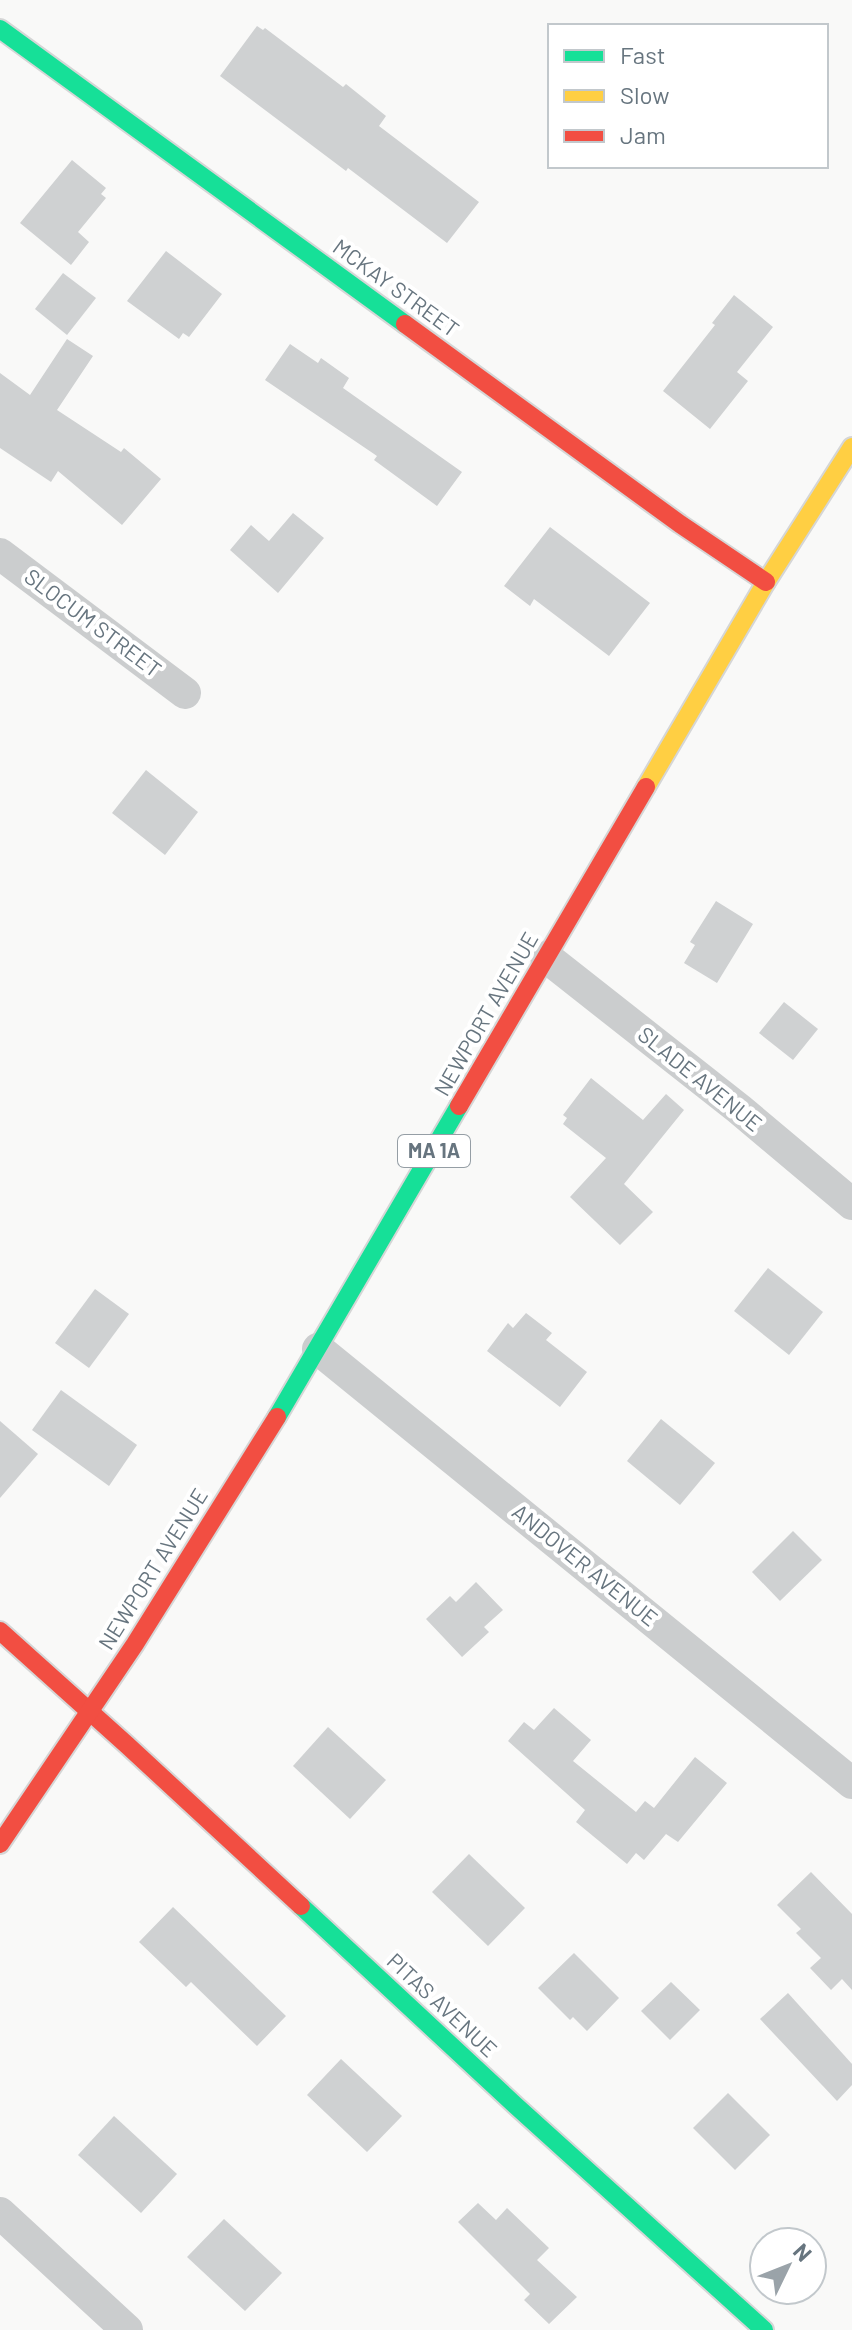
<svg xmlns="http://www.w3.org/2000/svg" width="852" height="2330" viewBox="0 0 852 2330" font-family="Barlow,sans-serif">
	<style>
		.building { fill: #cfd1d2 }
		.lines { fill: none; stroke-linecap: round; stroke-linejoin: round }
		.fast-casing { stroke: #d5d6d6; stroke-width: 22 }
		.slow-casing { stroke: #d5d6d6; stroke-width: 22 }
		.jam-casing { stroke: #d5d6d6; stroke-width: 22 }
		.street { stroke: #cbcdce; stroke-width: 32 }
		.fast { stroke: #16e098; stroke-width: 18 }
		.slow { stroke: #ffcf43; stroke-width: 18 }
		.jam { stroke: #f24e42; stroke-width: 18 }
		.labels { text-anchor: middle; stroke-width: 8; stroke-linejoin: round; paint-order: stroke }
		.shield { fill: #fff; stroke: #959ea5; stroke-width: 2 }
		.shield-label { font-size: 20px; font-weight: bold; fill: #67757f }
		.street-label { font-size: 22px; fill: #67757f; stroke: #fff }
	</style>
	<rect width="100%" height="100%" fill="#f9f9f8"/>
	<g class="building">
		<polygon points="257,26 263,30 265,28 343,87 346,84 386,116 379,126 479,202 447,243 348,168 346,171 220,76"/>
		<polygon points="72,160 106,188 101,194 106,198 78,232 89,242 71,265 20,223"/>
		<polygon points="166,251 222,294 189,337 183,333 179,339 127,301"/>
		<polygon points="63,273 96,298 67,335 35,309"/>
		<polygon points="734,295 773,327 737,372 748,381 710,429 663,391 715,325 712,323"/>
		<polygon points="67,339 93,356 57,410 121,452 124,448 161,479 122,525 58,471 51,482 0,448 0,373 30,395"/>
		<polygon points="290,344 318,363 321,358 349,378 343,388 462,472 437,506 374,460 377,456 265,380"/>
		<polygon points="293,513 324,538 278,593 230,550 251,525 269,541"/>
		<polygon points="550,527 650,603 609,656 534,599 530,606 504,586"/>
		<polygon points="146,770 198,812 165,855 112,813"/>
		<polygon points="716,901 753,924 717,983 684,963 695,945 690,942"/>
		<polygon points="784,1002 818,1029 793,1060 759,1033"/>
		<polygon points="591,1078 643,1120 666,1094 684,1110 624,1184 653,1212 620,1245 570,1197 606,1158 563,1124 567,1118 563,1115"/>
		<polygon points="768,1268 823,1312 789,1355 734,1311"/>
		<polygon points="95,1289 129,1314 89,1368 55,1343"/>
		<polygon points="526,1313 552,1333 546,1340 587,1372 560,1407 487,1351 508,1323 513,1328"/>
		<polygon points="61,1390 137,1445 109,1486 32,1430"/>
		<polygon points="661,1419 715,1463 680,1505 627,1461"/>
		<polygon points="0,1421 38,1454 0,1498"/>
		<polygon points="793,1531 822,1560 780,1601 752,1572"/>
		<polygon points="476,1582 503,1610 484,1627 489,1632 462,1657 426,1619 450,1596 456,1602"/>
		<polygon points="554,1708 591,1740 573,1761 636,1812 645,1801 654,1808 695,1757 727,1783 678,1842 666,1834 644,1860 636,1853 627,1864 576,1822 585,1810 508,1741 524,1722 534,1730"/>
		<polygon points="328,1727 386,1780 350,1819 293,1766"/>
		<polygon points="469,1854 525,1908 488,1946 432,1892"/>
		<polygon points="811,1872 852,1914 852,1990 842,1979 831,1990 810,1968 821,1958 796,1933 801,1929 777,1905"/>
		<polygon points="173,1907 286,2016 257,2046 191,1982 186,1987 139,1942"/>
		<polygon points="574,1953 619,1998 587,2031 573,2017 570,2020 538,1988"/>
		<polygon points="671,1982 700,2010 670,2040 641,2011"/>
		<polygon points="788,1993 852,2064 852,2085 837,2101 760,2019"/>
		<polygon points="341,2059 402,2116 367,2152 307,2095"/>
		<polygon points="728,2093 770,2135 735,2170 693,2128"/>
		<polygon points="114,2116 177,2174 141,2213 78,2155"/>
		<polygon points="478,2203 496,2220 507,2208 549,2248 537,2260 577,2297 549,2324 524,2300 530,2294 458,2222"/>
		<polygon points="224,2219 282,2273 245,2311 187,2257"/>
	</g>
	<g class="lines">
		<defs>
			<g id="fast">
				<polyline points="0,29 405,324"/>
				<polyline points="277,1417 459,1106"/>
				<polyline points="301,1906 515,2105 764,2330"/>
			</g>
			<polyline id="slow" points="646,787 766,582 852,447"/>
			<g id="jam">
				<polyline points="405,324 680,524 766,582"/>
				<polyline points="459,1106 646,787"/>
				<polyline points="0,1631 127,1745 301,1906"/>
				<polyline points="0,1844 135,1644 277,1417"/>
			</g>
		</defs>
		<use href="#fast" class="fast-casing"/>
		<use href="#slow" class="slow-casing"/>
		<use href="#jam" class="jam-casing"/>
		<g class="street">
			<polyline points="0,554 185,693"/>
			<polyline points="546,957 739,1109 852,1204"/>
			<polyline points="318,1349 852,1783"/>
			<polyline points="0,2213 127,2330"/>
		</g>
		<use href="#fast" class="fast"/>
		<use href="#slow" class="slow"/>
		<use href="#jam" class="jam"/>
	</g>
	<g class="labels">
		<rect class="shield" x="398" y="1135" width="72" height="32" rx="6"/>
		<g class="shield-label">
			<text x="434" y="1158">MA 1A</text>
		</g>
		<g class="street-label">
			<text transform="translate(396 288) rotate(36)" y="8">MCKAY STREET</text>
			<text transform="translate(93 623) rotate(37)" y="8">SLOCUM STREET</text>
			<text transform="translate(486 1014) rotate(-60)" y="8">NEWPORT AVENUE</text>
			<text transform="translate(700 1079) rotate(39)" y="8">SLADE AVENUE</text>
			<text transform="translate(585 1565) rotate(39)" y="8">ANDOVER AVENUE</text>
			<text transform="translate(153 1569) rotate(-58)" y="8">NEWPORT AVENUE</text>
			<text transform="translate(442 2005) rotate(43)" y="8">PITAS AVENUE</text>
		</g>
	</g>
	<rect x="548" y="24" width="280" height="144" fill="#ffffff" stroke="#c2c8cc" stroke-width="2"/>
	<rect x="564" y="50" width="40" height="12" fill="#16e098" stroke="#c2c8cc" stroke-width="2"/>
	<text x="620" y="64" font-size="24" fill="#67757f">Fast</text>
	<rect x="564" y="90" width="40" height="12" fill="#ffcf43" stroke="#c2c8cc" stroke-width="2"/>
	<text x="620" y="104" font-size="24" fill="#67757f">Slow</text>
	<rect x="564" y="130" width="40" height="12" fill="#f24e42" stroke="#c2c8cc" stroke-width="2"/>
	<text x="620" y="144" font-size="24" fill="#67757f">Jam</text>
	<g transform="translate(788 2266) rotate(47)"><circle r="38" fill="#ffffff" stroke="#c2c8cc" stroke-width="2"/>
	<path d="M0-6L14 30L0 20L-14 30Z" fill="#9aa3a9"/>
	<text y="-12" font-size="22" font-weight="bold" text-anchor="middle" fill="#67757f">N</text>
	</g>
</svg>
